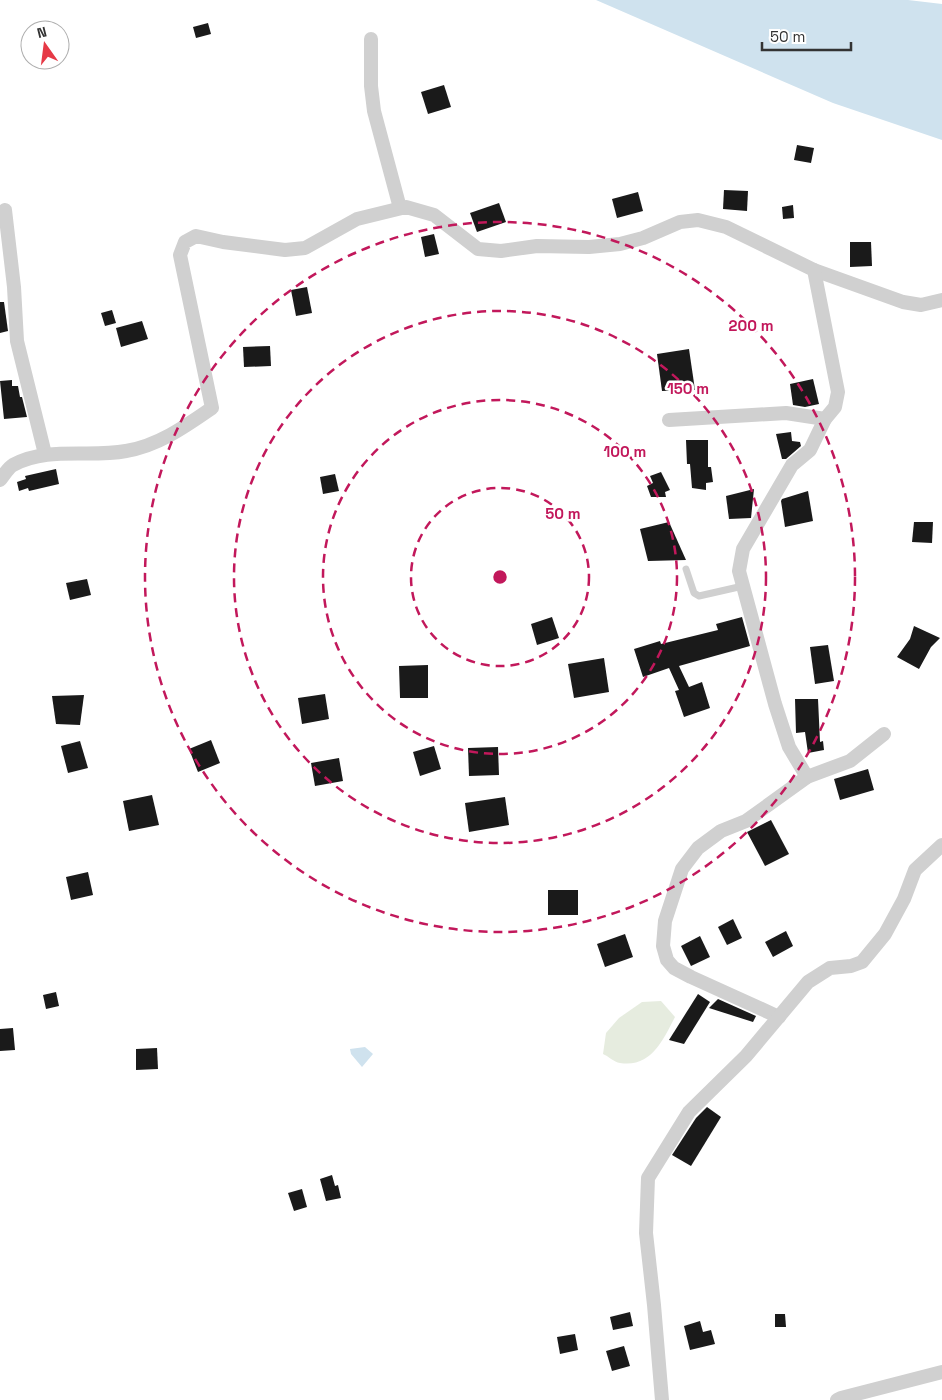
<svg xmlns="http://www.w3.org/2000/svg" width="942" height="1400" viewBox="0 0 942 1400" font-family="'Space Grotesk',sans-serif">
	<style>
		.green { fill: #e6ecdf }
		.water { fill: #cfe2ee }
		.building { fill: #1a1a1a }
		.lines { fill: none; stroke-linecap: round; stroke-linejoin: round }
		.service { stroke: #d0d0d0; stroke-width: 7 }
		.minor { stroke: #d0d0d0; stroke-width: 14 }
		.ring { fill: none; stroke: #c2185b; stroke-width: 2.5; stroke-dasharray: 9 6 }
		.centre { fill: #c2185b; stroke: #fff; stroke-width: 2.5 }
		.ring-label { font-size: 15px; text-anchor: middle; font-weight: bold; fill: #c2185b; stroke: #fff; stroke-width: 5; stroke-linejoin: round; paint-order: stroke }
	</style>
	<rect width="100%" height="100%" fill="#fff"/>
	<path class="green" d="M661,1001L675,1017C663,1040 651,1068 620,1063C614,1062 608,1056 603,1054L606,1033L619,1018L642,1002Z"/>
	<g class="water">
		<polygon points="596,0 908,0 942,4 942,140 833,103"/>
		<polygon points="365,1047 373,1054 362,1067 351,1054 350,1049"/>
	</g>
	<g class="building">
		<polygon points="208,23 211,34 196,38 193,27"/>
		<polygon points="444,85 451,107 428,114 421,92"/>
		<polygon points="797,145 814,148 811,163 794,160"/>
		<polygon points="724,190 748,191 747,211 723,209"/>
		<polygon points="638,192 643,211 617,218 612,199"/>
		<polygon points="499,203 506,222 477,232 470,213"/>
		<polygon points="793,205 794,218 783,219 782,207"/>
		<polygon points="434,234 439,254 425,257 421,237"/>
		<polygon points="850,242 871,242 872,266 850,267"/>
		<polygon points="307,287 312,313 296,316 291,290"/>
		<polygon points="0,302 4,302 8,331 0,333"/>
		<polygon points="112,310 116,323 105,326 101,313"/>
		<polygon points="142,321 148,339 121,347 116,328"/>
		<polygon points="270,346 271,366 244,367 243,347"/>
		<polygon points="689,349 695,390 662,391 657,354"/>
		<polygon points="813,379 819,404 805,407 793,405 790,384"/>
		<polygon points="12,380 12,386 18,386 20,397 22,397 27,417 4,419 0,381"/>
		<polygon points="791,432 792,441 800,442 801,446 786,459 782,459 776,434"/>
		<polygon points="686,440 708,440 708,467 711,467 713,482 706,483 706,490 692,488 690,464 687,464"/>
		<polygon points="56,469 59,484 29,491 28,488 19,491 17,482 26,479 25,476"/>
		<polygon points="661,472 670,490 665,492 666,497 651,497 647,486 653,483 650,476"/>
		<polygon points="335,474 339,491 323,494 320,477"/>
		<polygon points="754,489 751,518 729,519 726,496"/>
		<polygon points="808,491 813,521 785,527 781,501 782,499"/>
		<polygon points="669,522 686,560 648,561 640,529"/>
		<polygon points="914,522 933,522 932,543 912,542"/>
		<polygon points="87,579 91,595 70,600 66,583"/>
		<polygon points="552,617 559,638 537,645 531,624"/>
		<polygon points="742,617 750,646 679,666 689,687 702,682 710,708 684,717 675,691 679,690 669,668 643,677 634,649 660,641 661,644 718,630 716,624"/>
		<polygon points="914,626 940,638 931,647 919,669 897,657 910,639"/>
		<polygon points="828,645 834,681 815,684 810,647"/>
		<polygon points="604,658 609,692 574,698 568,664"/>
		<polygon points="428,665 428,698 400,698 399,666"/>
		<polygon points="325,694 329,719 302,724 298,698"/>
		<polygon points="84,695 80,725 56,724 52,696"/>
		<polygon points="795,699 818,699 820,742 823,741 824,750 808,753 805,732 796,733"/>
		<polygon points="211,740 220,763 198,772 189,749"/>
		<polygon points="80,741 88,768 68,773 61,746"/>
		<polygon points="434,746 441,769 420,776 413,752"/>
		<polygon points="498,747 499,775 469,776 468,748"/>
		<polygon points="339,758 343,781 315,786 311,763"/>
		<polygon points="868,769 874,790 840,800 834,779"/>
		<polygon points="152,795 159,825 129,831 123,801"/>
		<polygon points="505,797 509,825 469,832 465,803"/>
		<polygon points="771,820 789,854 765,866 747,832"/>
		<polygon points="88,872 93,895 71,900 66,877"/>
		<rect x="548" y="890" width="30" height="25"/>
		<polygon points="733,919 742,938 727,945 718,927"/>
		<polygon points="786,931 793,946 773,957 765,942"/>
		<polygon points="625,934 633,957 605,967 597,944"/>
		<polygon points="700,936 710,957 691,966 681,946"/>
		<polygon points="56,992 59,1006 46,1009 43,995"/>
		<polygon points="698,994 710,1002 684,1044 669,1040"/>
		<polygon points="718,999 756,1016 753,1022 709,1008"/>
		<polygon points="13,1028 15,1050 0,1051 0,1029"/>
		<polygon points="157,1048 158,1069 136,1070 136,1049"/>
		<polygon points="707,1107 721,1117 691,1166 672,1155 696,1118"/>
		<polygon points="332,1175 335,1186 338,1185 341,1198 326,1201 320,1179"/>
		<polygon points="302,1189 307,1207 294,1211 288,1193"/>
		<polygon points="630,1312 633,1326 613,1330 610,1317"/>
		<polygon points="775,1314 785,1314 786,1327 775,1327"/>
		<polygon points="700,1321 703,1332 711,1330 715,1344 690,1350 684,1326"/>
		<polygon points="575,1334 578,1350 560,1354 557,1337"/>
		<polygon points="624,1346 630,1366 612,1371 606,1351"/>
	</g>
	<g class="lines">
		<polyline class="service" points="686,569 694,593 699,596 743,586"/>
		<g class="minor">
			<polyline points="371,39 371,86 374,111 400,208"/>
			<polyline points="5,210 14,287 17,341 45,454"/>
			<polyline points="814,270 903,302 921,305 942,300"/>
			<polyline points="669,420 786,413 825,419"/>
			<path d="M0,480C4,475 8,468 13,465C48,446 89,458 126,451C158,446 186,426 212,408L180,255L185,242L196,236L223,242L285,250L305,248L357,219L406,207L434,215L478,249L501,251L537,246L589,247L620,244L643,238L680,222L698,220L726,227L814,270L838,392L835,407L825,419L810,450L792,465L743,549L739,571L775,704L789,747L807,777"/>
			<polyline points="779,1017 691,977 674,968 667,960 663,946 665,921 682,869 698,848 721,831 746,821 807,777 850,761 884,734"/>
			<polyline points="662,1400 654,1305 646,1233 648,1178 689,1112 746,1056 808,982 830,968 851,966 862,962 885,934 904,899 915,870 942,845"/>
			<polyline points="837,1400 841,1398 942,1372"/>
		</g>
	</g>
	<g class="ring">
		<circle cx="500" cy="577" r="89"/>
		<circle cx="500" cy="577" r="177"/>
		<circle cx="500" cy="577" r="266"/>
		<circle cx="500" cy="577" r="355"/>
	</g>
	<circle cx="500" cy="577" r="8" class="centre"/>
	<g class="ring-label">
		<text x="751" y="331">200 m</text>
		<text x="688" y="394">150 m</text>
		<text x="625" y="457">100 m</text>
		<text x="563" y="519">50 m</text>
	</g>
	<g transform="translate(45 45) rotate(346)"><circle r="24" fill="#ffffff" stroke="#adadad"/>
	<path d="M0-4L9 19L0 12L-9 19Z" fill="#e63946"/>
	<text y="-8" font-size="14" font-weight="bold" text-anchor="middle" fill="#333333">N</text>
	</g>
	<path d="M762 42v8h89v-8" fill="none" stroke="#333333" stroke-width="2.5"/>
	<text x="770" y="42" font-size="15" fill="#333333" stroke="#ffffff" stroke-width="4" paint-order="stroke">50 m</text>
</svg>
